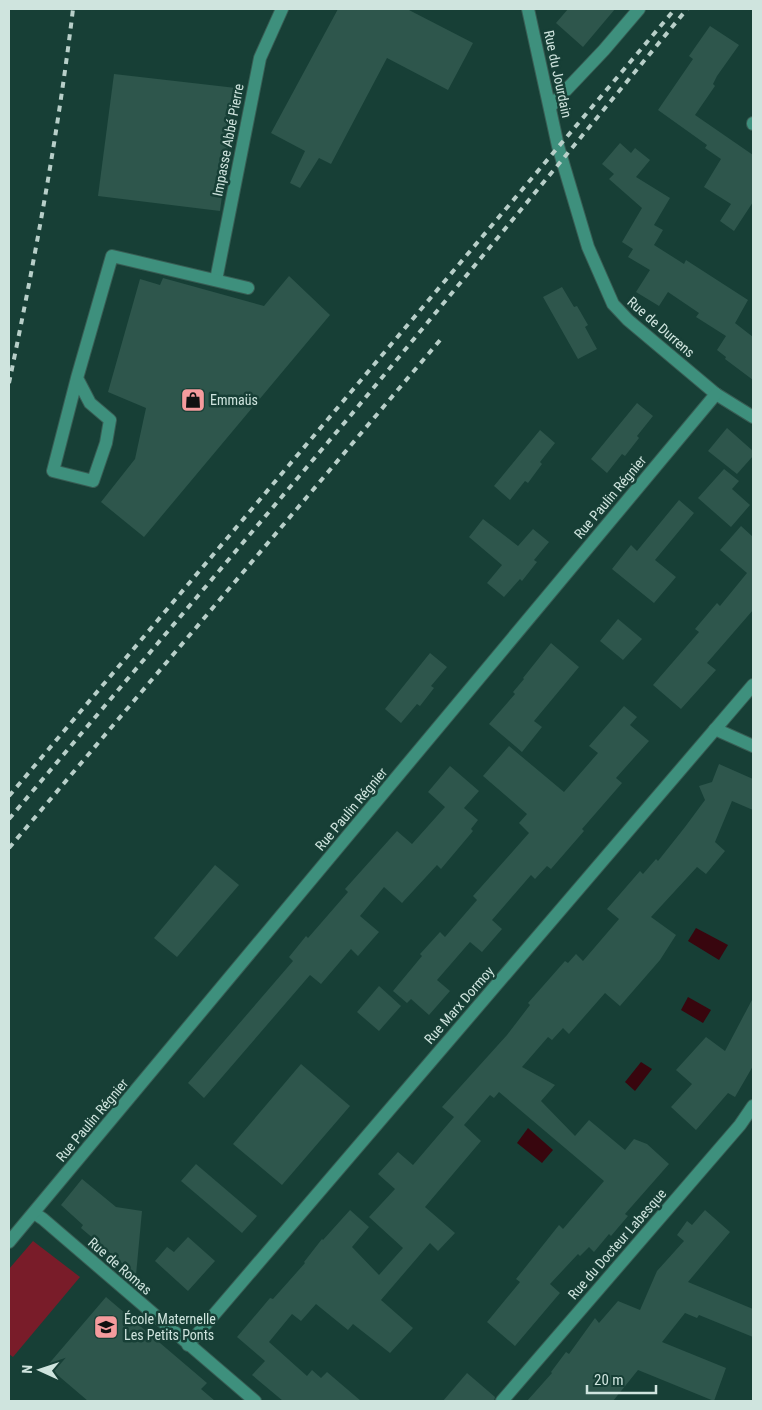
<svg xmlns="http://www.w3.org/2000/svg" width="762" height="1410" viewBox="0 0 762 1410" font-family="'Roboto Condensed',sans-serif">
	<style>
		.green { fill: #791c29 }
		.water { fill: #38060e }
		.building { fill: #2e564c }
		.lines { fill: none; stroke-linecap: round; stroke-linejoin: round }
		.minor-casing { stroke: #385d54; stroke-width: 14 }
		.minor { stroke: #3e907d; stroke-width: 12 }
		.rail { stroke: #b8cfc9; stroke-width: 4; stroke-dasharray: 6 6; stroke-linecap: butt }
		.labels { text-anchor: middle; stroke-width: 5; stroke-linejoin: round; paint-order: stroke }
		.street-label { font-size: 14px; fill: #cfe4de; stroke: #173f36 }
		.poi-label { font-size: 14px; fill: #cfe4de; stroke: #173f36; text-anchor: start }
	</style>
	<rect width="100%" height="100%" fill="#173f36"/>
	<polygon class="green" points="33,1241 80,1277 13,1357 9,1354 9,1269"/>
	<g class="water">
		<polygon points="696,928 728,945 719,960 688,941"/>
		<polygon points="688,997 711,1010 703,1023 681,1010"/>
		<polygon points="641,1062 652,1069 635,1091 625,1082"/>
		<polygon points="528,1128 553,1150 542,1163 517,1143"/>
	</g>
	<g class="building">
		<polygon points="338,9 407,9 473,43 448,90 387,58 331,164 319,158 300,188 290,183 305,151 271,133"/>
		<polygon points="568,9 615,9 583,47 556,23"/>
		<polygon points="710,26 739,45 717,76 713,84 715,86 695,115 753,155 753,202 734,231 720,221 731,204 704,187 721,159 705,148 707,145 658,110 693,59 689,56"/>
		<polygon points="114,74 236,88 220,211 98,196"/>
		<polygon points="620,143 631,153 635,148 650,160 636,177 670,198 654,225 663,230 654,245 684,264 686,260 748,300 734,325 735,323 753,337 753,380 725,359 726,357 717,350 726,336 696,317 699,313 668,292 659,306 636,292 650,270 628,257 633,249 622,242 642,208 609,179 614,174 602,164"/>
		<polygon points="289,276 330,315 144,537 101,502 135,459 146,408 108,392 140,279 160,285 163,278 264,306"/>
		<polygon points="562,287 574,307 577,306 588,325 585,327 597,349 578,359 543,297"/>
		<polygon points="637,403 653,416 637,436 639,438 625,456 622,454 607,473 591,459"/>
		<polygon points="727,428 753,451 753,456 737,474 708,451"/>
		<polygon points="540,430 555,443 540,462 542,464 528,483 525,481 510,500 494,486"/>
		<polygon points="724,469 739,481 732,489 750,505 731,527 698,498"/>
		<polygon points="679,500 694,513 655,560 676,577 654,603 612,569 631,545 637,551"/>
		<polygon points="483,519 518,546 533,529 549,542 534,560 537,562 522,581 520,579 504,597 487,583 502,565 469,537"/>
		<polygon points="741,526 753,537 753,610 707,663 716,670 681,709 653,685 699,632 695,629 717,603 720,606 747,573 720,550"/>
		<polygon points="618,619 642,639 623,660 600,641"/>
		<polygon points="551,643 579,667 534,721 542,727 522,752 489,724 515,694 513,692 524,679 523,678"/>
		<polygon points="430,653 447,667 431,686 434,688 420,706 417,704 401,723 385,709"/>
		<polygon points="624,706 637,717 630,725 649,741 616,778 622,783 582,829 584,831 551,869 547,866 535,879 531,875 492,920 502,929 482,952 470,942 437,980 450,991 429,1015 411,999 407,1003 393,991 422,956 420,954 440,932 445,937 477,900 473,896 529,833 519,823 527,814 483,776 509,746 564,792 598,753 589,746"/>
		<polygon points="719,764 753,779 753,810 732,801 715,842 725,851 706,874 697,867 651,917 676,935 660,960 620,1006 605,993 569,1034 563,1028 552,1040 548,1037 522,1067 555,1085 541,1101 575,1136 589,1120 625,1150 634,1139 647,1144 669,1164 625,1214 628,1216 611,1236 609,1234 594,1252 589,1247 580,1256 578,1254 550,1284 560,1293 515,1346 487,1322 520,1282 516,1279 559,1225 563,1229 604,1181 499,1092 494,1098 490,1095 464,1125 481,1141 425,1207 455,1233 438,1251 430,1243 381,1300 413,1328 390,1353 353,1324 348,1330 316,1304 301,1321 292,1314 269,1342 307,1376 312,1370 321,1378 327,1372 361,1401 283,1401 252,1375 265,1361 237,1337 270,1298 273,1299 305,1263 304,1262 322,1239 323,1240 350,1210 369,1227 352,1247 379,1275 403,1248 369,1217 395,1189 378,1174 398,1152 413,1165 454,1117 442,1107 507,1035 530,1005 528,1003 565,961 568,963 576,954 583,961 619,919 607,909 640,871 643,874 656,859 658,861 685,827 705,800 699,786 712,782"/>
		<polygon points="450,766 479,791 464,808 478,820 471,829 473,831 441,869 437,865 402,903 384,887 360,916 379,932 358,956 351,949 321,984 310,975 204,1098 188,1083 293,961 289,957 306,936 308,938 348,892 345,889 397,831 412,844 445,807 428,792"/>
		<polygon points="215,865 239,885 177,957 154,938"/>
		<polygon points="379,986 401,1006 379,1031 357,1012"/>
		<polygon points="753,998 753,1066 735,1097 728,1093 696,1130 671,1107 692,1084 676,1070 706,1037 725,1051"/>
		<polygon points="301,1064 350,1106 282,1185 233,1144"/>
		<polygon points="196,1164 257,1216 242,1233 181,1181"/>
		<polygon points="82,1179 116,1207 142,1211 136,1275 81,1228 83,1225 61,1205"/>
		<polygon points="705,1210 730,1232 688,1282 753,1309 753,1337 699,1315 697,1318 685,1313 662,1342 726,1368 714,1401 638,1370 613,1401 527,1401 552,1373 551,1372 566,1352 569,1354 595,1318 599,1323 618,1301 640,1310 657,1271 684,1241 677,1235 687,1221 692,1225"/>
		<polygon points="188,1237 215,1261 188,1291 155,1261 167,1247 174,1252"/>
		<polygon points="106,1297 207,1383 201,1389 215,1401 88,1401 47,1366"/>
		<polygon points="467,1373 495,1397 494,1401 443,1401"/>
	</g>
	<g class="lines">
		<defs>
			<g id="minor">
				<polyline points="528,9 558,146 588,247 613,304 628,320 716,394 753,417"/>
				<polyline points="550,107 604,50 639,9"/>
				<polyline points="753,123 753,124"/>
				<polyline points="216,280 260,58 282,9"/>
				<polyline points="77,378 53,471 93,481 106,443 110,420 90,403 77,378 112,256 248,288"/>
				<polyline points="715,729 753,746"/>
				<polyline points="34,1213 43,1219 255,1401"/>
				<polyline points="9,1242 716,394"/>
				<polyline points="188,1345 753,685"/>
				<polyline points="502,1401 740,1125 753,1106"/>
			</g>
		</defs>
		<use href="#minor" class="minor-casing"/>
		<use href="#minor" class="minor"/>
		<g class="rail">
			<path d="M9,383C35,259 58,134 73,9"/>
			<polyline points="9,796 675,9"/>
			<polyline points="9,819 351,415 687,9"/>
			<polyline points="9,848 441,339"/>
		</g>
	</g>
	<defs>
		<symbol id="shop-square" viewBox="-11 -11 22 22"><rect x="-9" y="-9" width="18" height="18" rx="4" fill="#f59b9d" stroke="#173f36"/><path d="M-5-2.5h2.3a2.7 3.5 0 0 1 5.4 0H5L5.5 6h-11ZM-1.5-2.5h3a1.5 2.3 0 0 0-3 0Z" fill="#111"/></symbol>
		<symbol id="school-square" viewBox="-11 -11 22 22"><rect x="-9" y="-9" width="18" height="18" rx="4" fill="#f59b9d" stroke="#173f36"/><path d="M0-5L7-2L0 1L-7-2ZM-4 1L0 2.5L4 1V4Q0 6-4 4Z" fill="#111"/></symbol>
	</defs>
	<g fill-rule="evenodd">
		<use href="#shop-square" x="179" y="386" width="28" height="28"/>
		<use href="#school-square" x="92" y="1313" width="28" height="28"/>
	</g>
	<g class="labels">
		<g class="street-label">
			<text transform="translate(558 74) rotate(78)" y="5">Rue du Jourdain</text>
			<text transform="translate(228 140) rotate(-79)" y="5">Impasse Abbé Pierre</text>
			<text transform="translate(661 327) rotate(41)" y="5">Rue de Durrens</text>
			<text transform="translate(610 497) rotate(-50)" y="5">Rue Paulin Régnier</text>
			<text transform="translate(351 809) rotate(-50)" y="5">Rue Paulin Régnier</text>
			<text transform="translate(459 1005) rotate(-49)" y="5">Rue Marx Dormoy</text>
			<text transform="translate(92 1120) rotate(-50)" y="5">Rue Paulin Régnier</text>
			<text transform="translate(617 1244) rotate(-49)" y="5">Rue du Docteur Labesque</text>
			<text transform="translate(120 1266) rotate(41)" y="5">Rue de Romas</text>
		</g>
		<g class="poi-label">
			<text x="210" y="405">Emmaüs</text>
			<text x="124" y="1324">École Maternelle<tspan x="124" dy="16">Les Petits Ponts</tspan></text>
		</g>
	</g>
	<rect width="762" height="1410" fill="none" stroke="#cfe4de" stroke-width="20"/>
	<g transform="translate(40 1370) rotate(273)" stroke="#173f36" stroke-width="4" paint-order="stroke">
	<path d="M0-4L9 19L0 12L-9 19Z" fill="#cfe4de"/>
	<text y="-8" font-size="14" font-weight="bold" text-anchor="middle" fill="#cfe4de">N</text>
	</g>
	<path d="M587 1385v8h69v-8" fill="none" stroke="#cfe4de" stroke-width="2.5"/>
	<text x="594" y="1385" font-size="15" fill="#cfe4de" stroke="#173f36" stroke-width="4" paint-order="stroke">20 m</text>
</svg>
